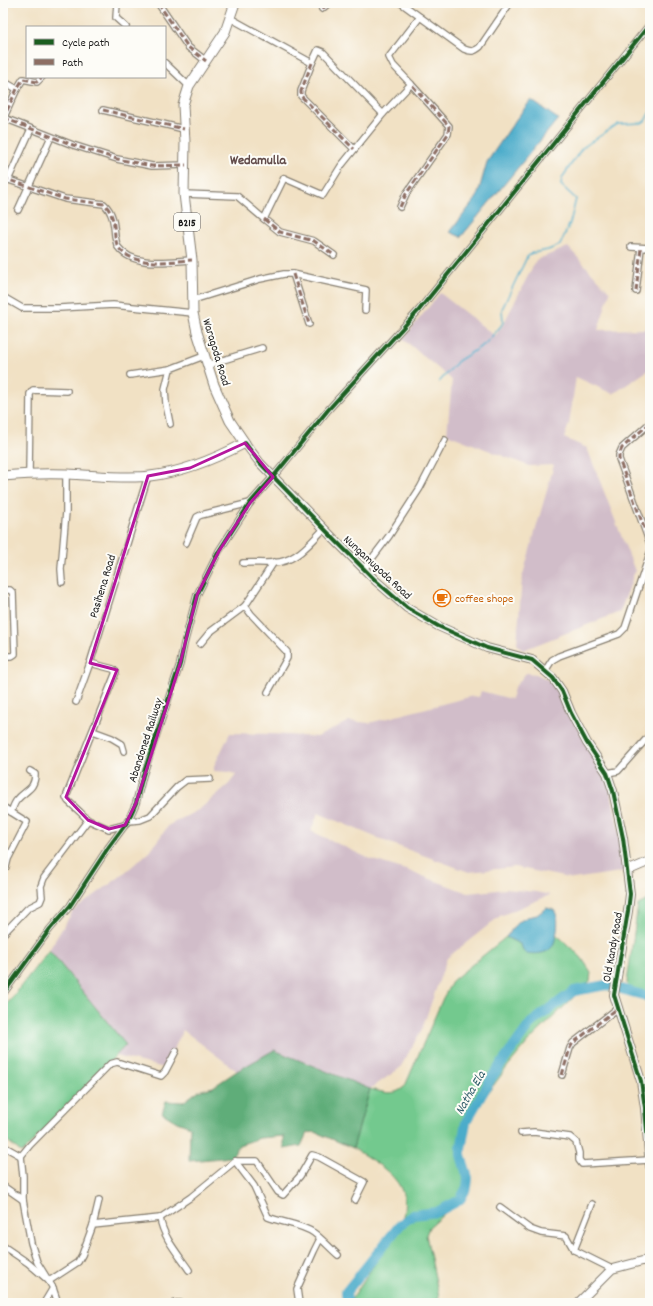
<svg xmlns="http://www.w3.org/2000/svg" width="653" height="1306" viewBox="0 0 653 1306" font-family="Dekko,sans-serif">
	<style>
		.industrial { fill: #d1bdc9 }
		.green { fill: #73c98e; stroke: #487255 }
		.forest { fill: #5ead79; stroke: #3d644a }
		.water { fill: #4bacca; stroke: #346473 }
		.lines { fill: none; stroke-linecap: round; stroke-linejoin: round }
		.stream { stroke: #4bacca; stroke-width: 1.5 }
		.river { stroke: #4bacca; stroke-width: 10 }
		.street-casing { stroke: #867e70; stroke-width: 8 }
		.secondary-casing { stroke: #867e70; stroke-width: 10 }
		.primary-casing { stroke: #867e70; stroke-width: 11 }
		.street { stroke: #fff; stroke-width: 5.5 }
		.secondary { stroke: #fff; stroke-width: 8 }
		.primary { stroke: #fff; stroke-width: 9 }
		.quiet { stroke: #8d6e63; stroke-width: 3; stroke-dasharray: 6 3; stroke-linecap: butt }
		.cycleway-casing { stroke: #fdfcf7; stroke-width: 6 }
		.cycleway { stroke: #1b5e20; stroke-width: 4 }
		.marked { fill: none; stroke: #b5179e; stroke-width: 3; stroke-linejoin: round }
		.labels { text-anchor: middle; stroke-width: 4; stroke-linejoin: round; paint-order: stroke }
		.shield { fill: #fdfcf7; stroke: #605f5e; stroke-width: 1 }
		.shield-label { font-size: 11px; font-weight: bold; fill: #1c1c1c }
		.street-label { font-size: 12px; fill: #1c1c1c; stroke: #fdfcf7 }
		.food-label { font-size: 12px; fill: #c56008; stroke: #fdfcf7; text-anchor: start }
		.water-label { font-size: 13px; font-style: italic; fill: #315d6a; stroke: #fdfcf7 }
		.quarter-label { font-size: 14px; font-weight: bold; fill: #624c4b; stroke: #fdfcf7 }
	</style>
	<rect width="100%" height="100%" fill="#fdfcf7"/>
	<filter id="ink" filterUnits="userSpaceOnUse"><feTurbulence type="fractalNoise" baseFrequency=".025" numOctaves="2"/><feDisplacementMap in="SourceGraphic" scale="8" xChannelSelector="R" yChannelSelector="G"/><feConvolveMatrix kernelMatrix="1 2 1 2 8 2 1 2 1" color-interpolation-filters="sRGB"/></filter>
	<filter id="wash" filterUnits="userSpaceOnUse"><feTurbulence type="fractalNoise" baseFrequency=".012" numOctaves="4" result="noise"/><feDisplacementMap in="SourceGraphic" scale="16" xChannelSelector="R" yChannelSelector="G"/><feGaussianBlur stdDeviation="0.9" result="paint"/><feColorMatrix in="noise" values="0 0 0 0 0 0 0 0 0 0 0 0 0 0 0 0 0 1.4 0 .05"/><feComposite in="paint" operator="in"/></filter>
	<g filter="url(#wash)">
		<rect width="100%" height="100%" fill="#f1e1c4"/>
		<g class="industrial">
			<polygon points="568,247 610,292 598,330 650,329 650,369 613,394 576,377 569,424 564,438 587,448 635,571 620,612 523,650 517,644 522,578 554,465 529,466 447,434 452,380 403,339 440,293 495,336 502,327 536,260"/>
			<polygon points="526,673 536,674 545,678 562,691 607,773 627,871 573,879 515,867 469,872 387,842 318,813 311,831 370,859 409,871 468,893 506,889 536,892 550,895 500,916 447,958 422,1029 400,1068 370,1089 274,1050 237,1071 183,1030 165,1068 116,1056 126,1045 49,950 73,911 117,879 149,852 169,825 200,809 229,784 236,775 230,772 214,771 214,766 230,733 272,734 317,737 349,721 369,723 473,696 479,697 481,691 511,699 514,688"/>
		</g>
		<g class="green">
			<polygon points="650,899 650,1004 628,990 627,982 638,905"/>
			<path d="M557,935L581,957L591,972L590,981L528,1042L508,1066L487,1094L466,1129L461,1149V1155L468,1178L467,1187L464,1194L460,1200L429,1227L426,1235L439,1296L437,1303H349L400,1225C417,1183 382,1167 353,1148L370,1089C383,1092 394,1097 405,1086L443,998L453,980L506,937L520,944L521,947L551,948Z"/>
			<polygon points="49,950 126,1045 22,1153 3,1137 3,1009"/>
		</g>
		<polygon class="forest" points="274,1050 370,1089 353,1148 315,1132 307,1133 301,1146 284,1149 284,1136 260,1138 239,1145 232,1157 189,1161 190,1127 177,1122 162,1113 166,1101 183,1102 198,1091 213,1087 237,1071"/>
		<g class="water">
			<polygon points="531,100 558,119 461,237 450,232 477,197 487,162 517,118"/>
			<path d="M546,908C551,909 555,909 556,914C560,921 556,941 552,947C546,955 533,954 525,953L520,944L506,937L517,923L527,917L537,915Z"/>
		</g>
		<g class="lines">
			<polyline class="stream" points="439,382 458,361 485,344 501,326 503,322 502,309 527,257 532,253 548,250 560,245 570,223 576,199 561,185 562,178 582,148 618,124 642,123 645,121 650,112"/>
			<polyline class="river" points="347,1303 346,1292 400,1225 413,1215 437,1212 460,1200 467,1187 468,1178 461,1155 461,1149 466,1122 492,1077 531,1023 574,991 606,985 650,997"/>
		</g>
	</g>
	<g filter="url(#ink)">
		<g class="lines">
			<defs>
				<g id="street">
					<polyline points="117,3 116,18 126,27"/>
					<polyline points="158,3 188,47 206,61"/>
					<path d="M401,3L464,49C471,52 474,52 480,47L510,3"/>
					<polyline points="322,9 329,3"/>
					<polyline points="230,18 312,63 318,50 323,52 383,114"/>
					<polyline points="165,63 189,86"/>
					<polyline points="312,63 301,91 301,96 354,149"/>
					<polyline points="3,80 8,84 17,89"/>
					<polyline points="103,110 184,129"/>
					<polyline points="4,118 73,145 117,159 152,166 186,165"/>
					<polyline points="3,119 17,89 23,79 37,82 42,77"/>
					<path d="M3,178L65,199L104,204C113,212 114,224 115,236C116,239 116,244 118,247C133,268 170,261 192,260"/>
					<polyline points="8,180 31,129"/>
					<polyline points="184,194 237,196 264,219 284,178 323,195 341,166 383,114 411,84 393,65 389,57 420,17"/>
					<polyline points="400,207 406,194 448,134 449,126 411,84"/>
					<polyline points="18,210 51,137"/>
					<polyline points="264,219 280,232 314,241 334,255"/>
					<polyline points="631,247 650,248"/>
					<polyline points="293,274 309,324"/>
					<polyline points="636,291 641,248"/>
					<polyline points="3,297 22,308 59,308 113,305 193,313"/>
					<polyline points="193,300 260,279 284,274 293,274 366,290 365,310"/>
					<polyline points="207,365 262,348"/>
					<polyline points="170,369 165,389 166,404 170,424"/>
					<polyline points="130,375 170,369 204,356"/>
					<polyline points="650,423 622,448 619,455 619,459 650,544"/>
					<polyline points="29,474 30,394 33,390 67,391"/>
					<polyline points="186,543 197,517 201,515 250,503"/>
					<path d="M243,563C255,562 269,564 280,562C298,559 312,541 324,529"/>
					<polyline points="364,569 389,536 420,488 445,440"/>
					<polyline points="62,582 61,569 66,512 66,474"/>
					<polyline points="3,590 10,590 13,593 15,654 12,656 3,656"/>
					<polyline points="200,644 210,632 245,606"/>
					<polyline points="90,663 113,669 116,672 66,797 68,801 80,812 88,820 109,829 125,825"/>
					<polyline points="545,671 552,660 559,656 619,634 625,628 650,553"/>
					<polyline points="268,692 287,658 287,652 251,614 245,606 274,562"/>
					<polyline points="76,702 90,663 148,476"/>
					<polyline points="93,731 112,738 122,744 124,751"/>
					<polyline points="607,773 618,771 648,737 650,738"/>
					<polyline points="3,807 27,822 8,859 6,867"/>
					<path d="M11,812C13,808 14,803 17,800C25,790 35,790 35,774L30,771"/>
					<polyline points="128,821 140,820 150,816 177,787 186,780 210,779"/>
					<polyline points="3,934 28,908 40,902 42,897 41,886 44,878 88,820"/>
					<polyline points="3,994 50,929 70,906 108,848 128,821 136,803 143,775 180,664 184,644 197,595 219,551 250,503 273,477 328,410 419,310 650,24"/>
					<polyline points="562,1075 570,1048 573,1043 618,1008"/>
					<polyline points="521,1133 534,1132 570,1137 576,1142 579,1153 579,1160 582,1164 649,1160"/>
					<polyline points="3,1146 21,1156 23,1176 23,1200 31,1243 37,1262 53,1288 58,1303"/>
					<polyline points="21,1156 30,1145 110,1064 117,1062 161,1076 165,1072 176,1051"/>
					<path d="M235,1161L254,1186L268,1217C283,1223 301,1224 314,1233C322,1239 330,1248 338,1255"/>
					<polyline points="3,1186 23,1200"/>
					<polyline points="500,1207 530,1229 541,1233 566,1236 574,1250 612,1269"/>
					<path d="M160,1218C163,1237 178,1254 189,1270"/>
					<polyline points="93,1225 99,1200"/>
					<polyline points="3,1246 28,1263 49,1281 78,1262 82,1255 93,1225 160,1218 191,1197 235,1161 257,1161 278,1192 283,1195 300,1176 312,1155 319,1157 364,1182 355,1200"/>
					<polyline points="574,1250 592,1204"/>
					<polyline points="44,1303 53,1288"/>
					<polyline points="175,1303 180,1303"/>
					<polyline points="299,1303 297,1289 314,1251 320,1239"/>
				</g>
				<g id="secondary">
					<polyline points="245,443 260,463 337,542 376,581 407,608 438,626 487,648 532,660 553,678 562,691 571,713 587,743 607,773 613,791 623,838 630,894 628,911 614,995 641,1081 645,1108 650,1166"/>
					<polyline points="627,871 650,861"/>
					<polyline points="578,1303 612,1269 650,1259"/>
				</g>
				<path id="primary" d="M3,476C25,474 45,473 67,474C94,475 123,479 150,476C184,472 215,459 245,443L230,421L214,385L197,332L193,313L192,260L184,194L185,142L183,105L189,86L225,32L235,3"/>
			</defs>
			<use href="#street" class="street-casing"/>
			<use href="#secondary" class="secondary-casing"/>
			<use href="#primary" class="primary-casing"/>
			<use href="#street" class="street"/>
			<use href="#secondary" class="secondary"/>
			<use href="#primary" class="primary"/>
			<g class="quiet">
				<polyline points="158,3 188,47 206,61"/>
				<polyline points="322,9 329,3"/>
				<polyline points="312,63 301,91 301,96 354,149"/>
				<polyline points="103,110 184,129"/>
				<polyline points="4,118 73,145 117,159 152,166 186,165"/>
				<polyline points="3,119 17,89 23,79 37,82 42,77"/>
				<path d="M3,178L65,199L104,204C113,212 114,224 115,236C116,239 116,244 118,247C133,268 170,261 192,260"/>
				<polyline points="400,207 406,194 448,134 449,126 411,84"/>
				<polyline points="264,219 280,232 314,241 334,255"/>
				<polyline points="293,274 309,324"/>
				<polyline points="636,291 641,248"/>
				<polyline points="650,423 622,448 619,455 619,459 650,544"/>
				<polyline points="562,1075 570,1048 573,1043 618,1008"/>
			</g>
			<defs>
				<g id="cycleway">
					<polyline points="245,443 260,463 337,542 376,581 407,608 438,626 487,648 532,660 553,678 562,691 571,713 587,743 607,773 613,791 623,838 630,894 628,911 614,995 641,1081 645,1108 650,1166"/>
					<polyline points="3,994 50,929 70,906 108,848 128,821 136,803 143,775 180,664 184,644 197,595 219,551 250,503 273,477 328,410 419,310 650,24"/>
				</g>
			</defs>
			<use href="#cycleway" class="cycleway-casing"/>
			<use href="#cycleway" class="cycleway"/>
		</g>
	</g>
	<path class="marked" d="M245,443L273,477L250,503L219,551L197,595L180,664L136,803L125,825L109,829L88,820L66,797L117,670L90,663L148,476L190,468Z"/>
	<defs>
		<symbol id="cafe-ring" viewBox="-11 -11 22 22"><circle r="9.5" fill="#fdfcf7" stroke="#e8710a" stroke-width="1.5"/><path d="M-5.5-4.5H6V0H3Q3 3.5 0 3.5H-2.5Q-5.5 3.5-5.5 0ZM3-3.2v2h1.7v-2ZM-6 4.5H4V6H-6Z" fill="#e8710a"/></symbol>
	</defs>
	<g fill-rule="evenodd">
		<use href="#cafe-ring" x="432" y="588" width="20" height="20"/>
	</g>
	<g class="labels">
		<rect class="shield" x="174" y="213" width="26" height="18" rx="3"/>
		<g class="shield-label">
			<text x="187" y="226">B215</text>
		</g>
		<g class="street-label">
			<text transform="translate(217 352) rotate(73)" y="4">Waragoda Road</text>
			<text transform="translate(378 567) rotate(43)" y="4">Nungamugoda Road</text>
			<text transform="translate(102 586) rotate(-73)" y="4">Pasihena Road</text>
			<text transform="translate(145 740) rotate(-72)" y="4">Abandoned Railway</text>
			<text transform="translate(612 947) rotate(-80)" y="4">Old Kandy Road</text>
		</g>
		<g class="food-label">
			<text x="455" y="602">coffee shope</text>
		</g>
		<g class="water-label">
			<text transform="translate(469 1092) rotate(-60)" y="5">Natha Ela</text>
		</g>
		<g class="quarter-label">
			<text x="258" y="164">Wedamulla</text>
		</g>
	</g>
	<rect width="653" height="1306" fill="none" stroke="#fdfcf7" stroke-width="16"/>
	<rect x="26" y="26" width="140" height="52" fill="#fdfcf7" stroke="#a3a29f"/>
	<rect x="34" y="39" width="20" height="6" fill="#1b5e20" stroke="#a3a29f"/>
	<text x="62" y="46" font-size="12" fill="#1c1c1c">Cycle path</text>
	<rect x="34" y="59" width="20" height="6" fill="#8d6e63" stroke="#a3a29f"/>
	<text x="62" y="66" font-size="12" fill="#1c1c1c">Path</text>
</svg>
